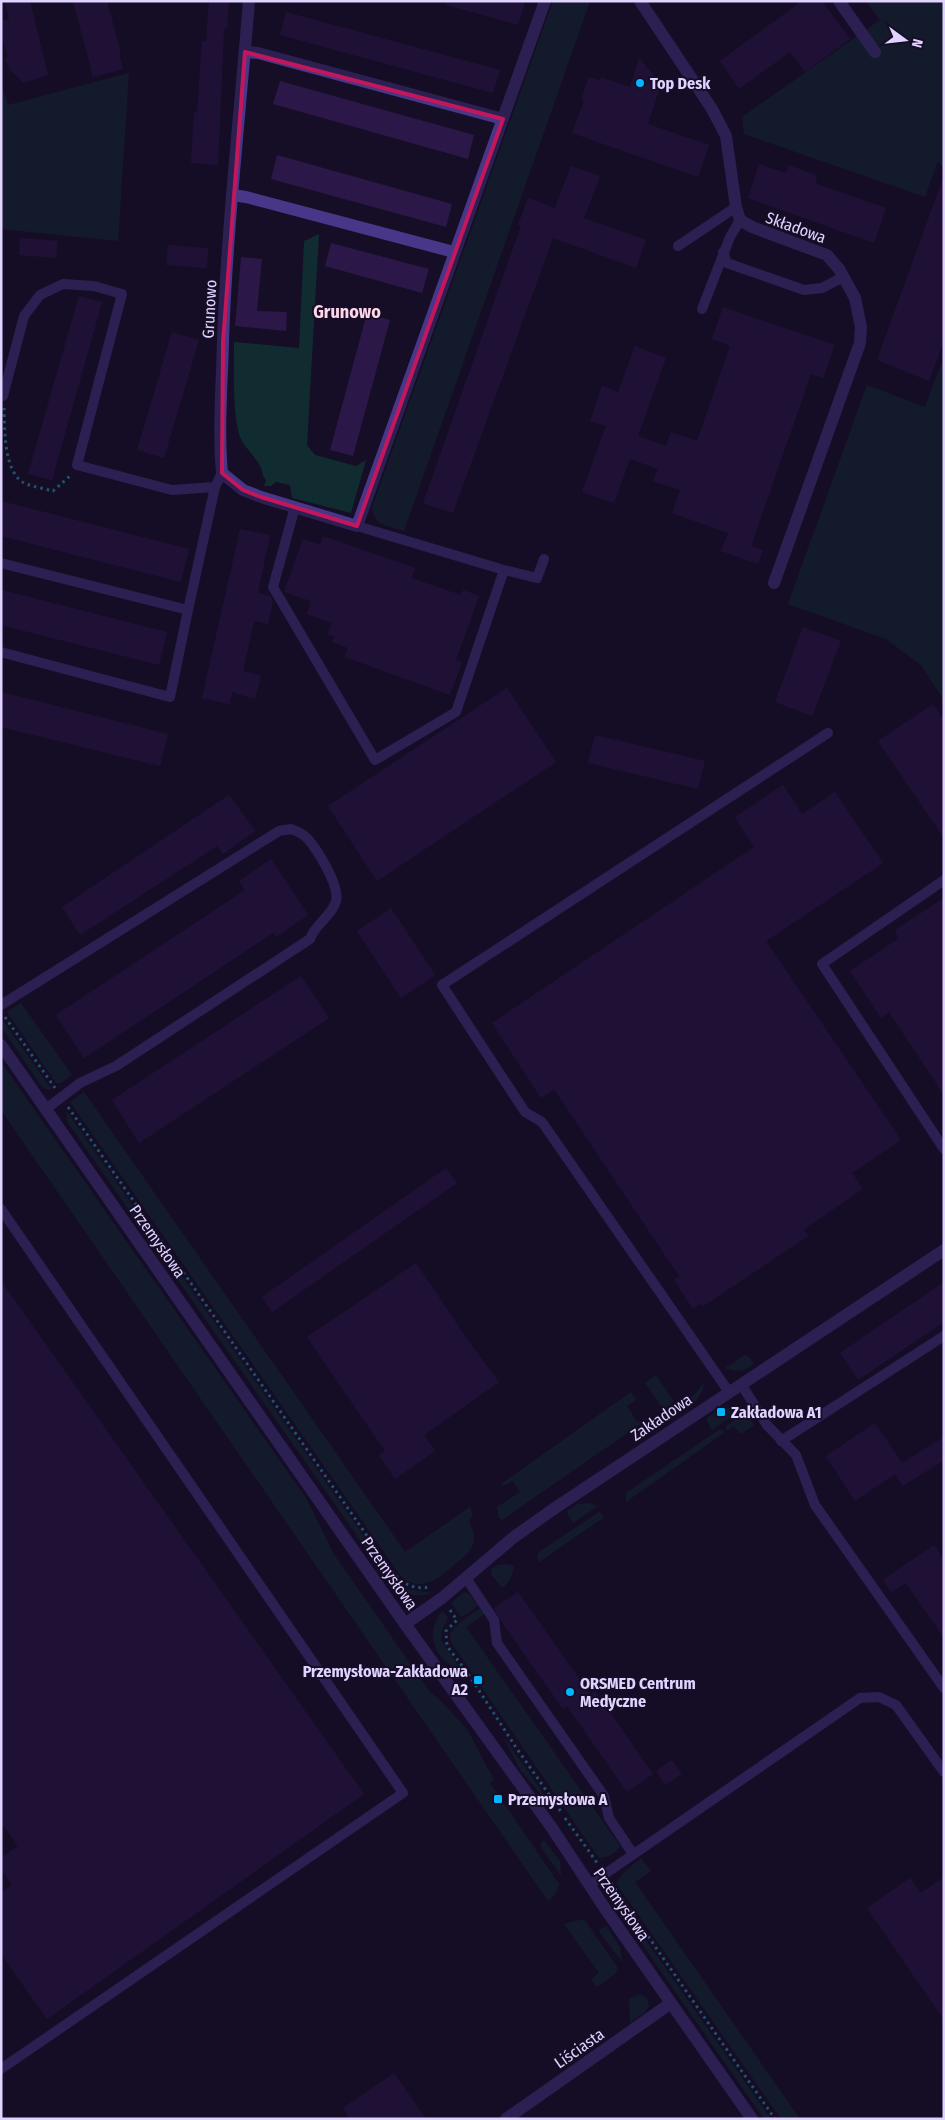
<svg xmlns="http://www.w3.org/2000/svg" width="945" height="2120" viewBox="0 0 945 2120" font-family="'Fira Sans Condensed',sans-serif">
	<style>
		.green { fill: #102c31 }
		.building { fill: #2b1848 }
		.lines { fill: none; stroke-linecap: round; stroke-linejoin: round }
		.path { stroke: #27acbe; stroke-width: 3; stroke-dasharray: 2.5 4; stroke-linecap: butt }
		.service { stroke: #483688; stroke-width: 10 }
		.minor { stroke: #483688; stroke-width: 12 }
		.tertiary { stroke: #483688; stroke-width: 12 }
		.marked { fill: none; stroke: #c2185b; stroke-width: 4; stroke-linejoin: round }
		.poi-dot { fill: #00b6fe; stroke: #160d26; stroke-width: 2 }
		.labels { text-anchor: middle; stroke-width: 4; stroke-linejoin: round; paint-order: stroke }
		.poi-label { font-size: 16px; font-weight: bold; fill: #e0d3ff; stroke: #160d26; text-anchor: start }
		.street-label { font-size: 16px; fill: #e0d3ff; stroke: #160d26 }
		.neighbourhood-label { font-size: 18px; font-weight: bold; fill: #ffd5e8; stroke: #160d26 }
	</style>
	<rect width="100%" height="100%" fill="#160d26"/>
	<g class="green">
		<path d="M553,1H590L404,531C388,526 374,526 372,507Z"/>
		<polygon points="866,1 944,1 944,168 938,161 925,197 744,134 742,117 880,20"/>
		<polygon points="129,73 118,241 1,229 1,83 8,105"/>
		<path d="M319,234L307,445L315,455L356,466L366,460L351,513L292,498L290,485L276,482L271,486H264L266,480L263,476C262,461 247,452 241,439C232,419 234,365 234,342L299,348L304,241Z"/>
		<polygon points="944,357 944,700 921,665 886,639 788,604 867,385 925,407"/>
		<polygon points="21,1003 72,1075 61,1083 56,1083 7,1012"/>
		<polygon points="2,1019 52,1090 45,1089 40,1084 2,1028"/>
		<polygon points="1,1062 306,1498 333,1553 430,1692 441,1701 467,1729 494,1780 490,1783 559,1884 556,1893 548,1901 1,1110"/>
		<path d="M84,1092L405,1552L470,1507L473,1515L469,1521C472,1528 476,1536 473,1544C471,1552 462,1558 455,1564C440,1578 419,1595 400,1575L70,1102Z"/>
		<path d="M66,1110L391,1575L397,1583L407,1589L431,1593C414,1599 399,1592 388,1580L68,1123Z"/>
		<path d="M745,1355L750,1358L754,1364C746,1371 736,1373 725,1368Z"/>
		<polygon points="656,1375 674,1402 663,1409 645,1383"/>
		<path d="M704,1384C703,1398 680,1421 666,1413L695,1394Z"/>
		<polygon points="631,1392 636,1400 627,1406 638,1423 647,1418 649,1418 502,1520 499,1518 497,1507 520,1492 513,1481 503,1486 501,1484"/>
		<polygon points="730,1408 741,1410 712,1430 707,1421 707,1418 718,1410"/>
		<polygon points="748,1416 754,1425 741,1434 734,1426 727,1431 726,1429 726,1426 739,1417 745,1419"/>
		<polygon points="720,1429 725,1432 626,1502 626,1493"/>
		<polygon points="588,1503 598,1506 573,1523 568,1515 568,1510 578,1504"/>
		<polygon points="599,1512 604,1517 539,1562 537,1555 539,1552"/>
		<path d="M507,1564L514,1566C512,1575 510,1583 502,1588L491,1574V1569L498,1565Z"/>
		<polygon points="464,1592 469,1594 478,1606 461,1617 451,1603"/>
		<path d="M480,1609L484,1614L466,1627L620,1846C616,1853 606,1859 598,1857L451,1642C445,1628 470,1616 480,1609Z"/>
		<path d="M443,1611L448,1618L442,1629L441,1640L463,1673C456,1669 449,1664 443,1659C430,1646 430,1623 443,1611Z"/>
		<polygon points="504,1739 506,1740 552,1806 551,1807 519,1768"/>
		<polygon points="544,1840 560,1861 561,1876 541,1847 540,1845"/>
		<polygon points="641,1858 651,1871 635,1882 800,2119 781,2119 616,1883 624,1872"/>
		<polygon points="615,1896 771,2119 764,2119 619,1911"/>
		<polygon points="584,1919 618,1968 615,1974 597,1987 591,1979 599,1973 564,1924"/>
		<polygon points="606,1926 620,1947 622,1962 600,1933 599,1930"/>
		<polygon points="639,1994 647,1998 649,2006 645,2012 630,2023 629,1999"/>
	</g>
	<g class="building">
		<polygon points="5,1 30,1 48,75 24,83 9,69 5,57 8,57 1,33 1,21 9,19"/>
		<polygon points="73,1 107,1 121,54 119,54 123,69 93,77"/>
		<polygon points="209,1 229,1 227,29 224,28 218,165 191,163 194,112 197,112 202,41 206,41"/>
		<polygon points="447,1 525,1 518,25 447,5"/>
		<polygon points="802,1 822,1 850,39 805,72 790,52 739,89 720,61"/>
		<polygon points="286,12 500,70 493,93 280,35"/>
		<polygon points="639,58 661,84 648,124 709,145 698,177 572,133 584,101 581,100 589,77 600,81 601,77 630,87"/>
		<polygon points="280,81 474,135 468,159 273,104"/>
		<polygon points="277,155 452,204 446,227 271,179"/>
		<polygon points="759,164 786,173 789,165 815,175 817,184 886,208 874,243 748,198"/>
		<polygon points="571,166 600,176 584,218 646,240 636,268 553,238 453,513 423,503 521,226 518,225 528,198 555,208"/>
		<polygon points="942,181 944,181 944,340 929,381 877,360"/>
		<polygon points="20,238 58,241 56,258 19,255"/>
		<polygon points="331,243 429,269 422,293 325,266"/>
		<polygon points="168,245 208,248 207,268 166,265"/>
		<polygon points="241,257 262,259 257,311 287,312 286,331 235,326"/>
		<polygon points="79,296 102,302 52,480 28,474"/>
		<polygon points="723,307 835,345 823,378 811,374 751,546 763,550 758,564 721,551 728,533 672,513 680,490 653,481 658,469 630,459 614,503 582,492 606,426 590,421 602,386 618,392 635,346 666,358 638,436 666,446 671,432 697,441 730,346 712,339"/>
		<polygon points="367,313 390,320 353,456 330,450"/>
		<polygon points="172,332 199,340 164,458 137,450"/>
		<polygon points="1,501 189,549 181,582 1,536"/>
		<polygon points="240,529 270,535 258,593 270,596 273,601 268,624 254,621 243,671 261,676 255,699 232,692 229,704 202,698"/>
		<polygon points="323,536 415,568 411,578 461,595 463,590 479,596 456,660 462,662 450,695 345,657 348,648 332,642 335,637 327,634 332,623 307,614 311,601 284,592 303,539 320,545"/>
		<polygon points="1,590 167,632 159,665 1,625"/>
		<polygon points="803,627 841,641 812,716 775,702"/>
		<polygon points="507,688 556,762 377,881 328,806"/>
		<polygon points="1,692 168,734 160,766 1,727"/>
		<polygon points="933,704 944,720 944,838 878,741"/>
		<polygon points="595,735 705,761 698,789 588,763"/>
		<polygon points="783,785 802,814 835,792 883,863 766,941 901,1140 852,1173 863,1189 804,1229 808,1236 702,1307 700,1304 693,1309 674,1280 679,1276 554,1089 541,1098 492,1023 754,847 735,817"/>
		<polygon points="229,795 255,831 223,854 217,846 80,935 62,907"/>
		<polygon points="271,859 308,915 276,937 273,933 84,1058 56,1015 245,890 239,881"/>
		<polygon points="944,898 944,1095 889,1012 881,1018 850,971 898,939 895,930"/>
		<polygon points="391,908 435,975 401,998 357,931"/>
		<polygon points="301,976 329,1018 139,1143 112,1100"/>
		<polygon points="446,1168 457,1183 272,1312 262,1297"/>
		<polygon points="416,1263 469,1342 499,1382 424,1435 435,1451 395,1479 379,1455 385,1451 307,1337"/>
		<polygon points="1,1281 364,1794 47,2019 1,1954 1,1893 12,1885 1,1869 1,1858 18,1846 1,1822"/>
		<polygon points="944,1282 944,1322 858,1380 840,1353"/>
		<polygon points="875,1423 902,1463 944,1437 944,1460 903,1486 895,1474 855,1501 826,1456"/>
		<polygon points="934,1545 944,1560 944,1638 906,1583 891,1592 883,1580"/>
		<polygon points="518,1592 590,1694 595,1691 653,1774 627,1792 567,1706 563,1709 501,1621 494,1608"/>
		<polygon points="672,1760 682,1774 665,1785 656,1771"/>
		<polygon points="944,1877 944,2020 867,1908 910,1878 921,1893"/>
		<polygon points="394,2073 426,2119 350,2119 343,2108"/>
	</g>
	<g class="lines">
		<g class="path">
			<path d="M4,408C5,429 3,474 26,484C35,487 45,489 53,491L70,476"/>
			<polyline points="5,1017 55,1088"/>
			<path d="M68,1107L393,1573C403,1584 414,1590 429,1587"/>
			<polyline points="450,1610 457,1620 446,1631 447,1646 469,1675 515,1746 562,1813"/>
			<polyline points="565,1818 598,1864"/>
			<polyline points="611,1883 775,2119"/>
		</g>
		<g class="service">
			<polyline points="678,246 736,207"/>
			<polyline points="723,252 727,263 804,290 822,288 843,277"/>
			<polyline points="702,309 730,237 740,220"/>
			<polyline points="3,396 24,316 40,295 63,284 94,286 122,294 77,465 172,490 215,487 222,473"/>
			<polyline points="295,507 273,587 375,760 456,712 504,570 357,526"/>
			<polyline points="1,563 188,610 170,697 1,652"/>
			<polyline points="504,570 537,578 544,559"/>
			<polyline points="188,610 215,487"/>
			<polyline points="944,880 822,964 944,1149"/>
			<path d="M1,1005L279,831L291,829C297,831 303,834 308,839C318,851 340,886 336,901C332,916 315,924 310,939L116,1066L80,1083L46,1109"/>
			<polyline points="1,1209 403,1793 1,2069"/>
			<polyline points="741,1384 767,1425 796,1455 815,1505 944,1688"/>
			<polyline points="729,1392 542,1122 525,1112 442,985 828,733"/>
			<polyline points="781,1441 944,1336"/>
			<polyline points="466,1578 494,1620 497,1643 604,1796 609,1818 633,1854"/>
			<polyline points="589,1885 860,1698 879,1697 896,1705 944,1772"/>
		</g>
		<g class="minor">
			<path d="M249,1C240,114 227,227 223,341C222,385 218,429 222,473L243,490L261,497L357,526L545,1"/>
			<polyline points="640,1 712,109 726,136 736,207 740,220 752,227 827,255 839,269 855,298 861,327 860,343 774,583"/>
			<polyline points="839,1 875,52"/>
			<polyline points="245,52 258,53 503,119"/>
			<polyline points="232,195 246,197 454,252"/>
			<polyline points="405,1624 442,1598 514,1537 555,1508 944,1250"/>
			<polyline points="506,2119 671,2003"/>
		</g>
		<polyline class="tertiary" points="1,1045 405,1624 552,1828 604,1907 752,2119"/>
	</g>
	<path d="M0 0H945V2120H0ZM245,52L503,119L357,526L261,497L243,490L222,473L223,342Z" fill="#160d26" fill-opacity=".55" fill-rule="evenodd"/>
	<path class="marked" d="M245,52L503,119L357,526L261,497L243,490L222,473L223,342Z"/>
	<g class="poi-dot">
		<circle cx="640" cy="83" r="5"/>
		<rect x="716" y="1407" width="10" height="10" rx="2.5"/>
		<rect x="473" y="1675" width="10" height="10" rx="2.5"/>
		<circle cx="570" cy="1692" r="5"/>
		<rect x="493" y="1794" width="10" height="10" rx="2.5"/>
	</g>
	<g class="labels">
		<g class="poi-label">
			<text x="650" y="89">Top Desk</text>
			<text x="731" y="1418">Zakładowa A1</text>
			<text x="468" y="1677" text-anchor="end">Przemysłowa-Zakładowa<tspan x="468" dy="18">A2</tspan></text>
			<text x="580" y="1689">ORSMED Centrum<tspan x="580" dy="18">Medyczne</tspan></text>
			<text x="508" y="1805">Przemysłowa A</text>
		</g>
		<g class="street-label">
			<text transform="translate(796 227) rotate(20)" y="6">Składowa</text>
			<text transform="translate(209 309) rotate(-87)" y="6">Grunowo</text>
			<text transform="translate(158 1241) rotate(55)" y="6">Przemysłowa</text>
			<text transform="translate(661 1417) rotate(-34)" y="6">Zakładowa</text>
			<text transform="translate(390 1573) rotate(55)" y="6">Przemysłowa</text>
			<text transform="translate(622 1904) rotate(55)" y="6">Przemysłowa</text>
			<text transform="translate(579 2048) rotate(-35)" y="6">Liściasta</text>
		</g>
		<g class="neighbourhood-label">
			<text x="347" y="318">Grunowo</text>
		</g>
	</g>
	<rect width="945" height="2120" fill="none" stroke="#e0d3ff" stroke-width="5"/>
	<g transform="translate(905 40) rotate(105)" stroke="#160d26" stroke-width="4" paint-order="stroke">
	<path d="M0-4L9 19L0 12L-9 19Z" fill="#e0d3ff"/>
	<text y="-8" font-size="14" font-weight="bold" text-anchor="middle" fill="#e0d3ff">N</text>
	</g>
</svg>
